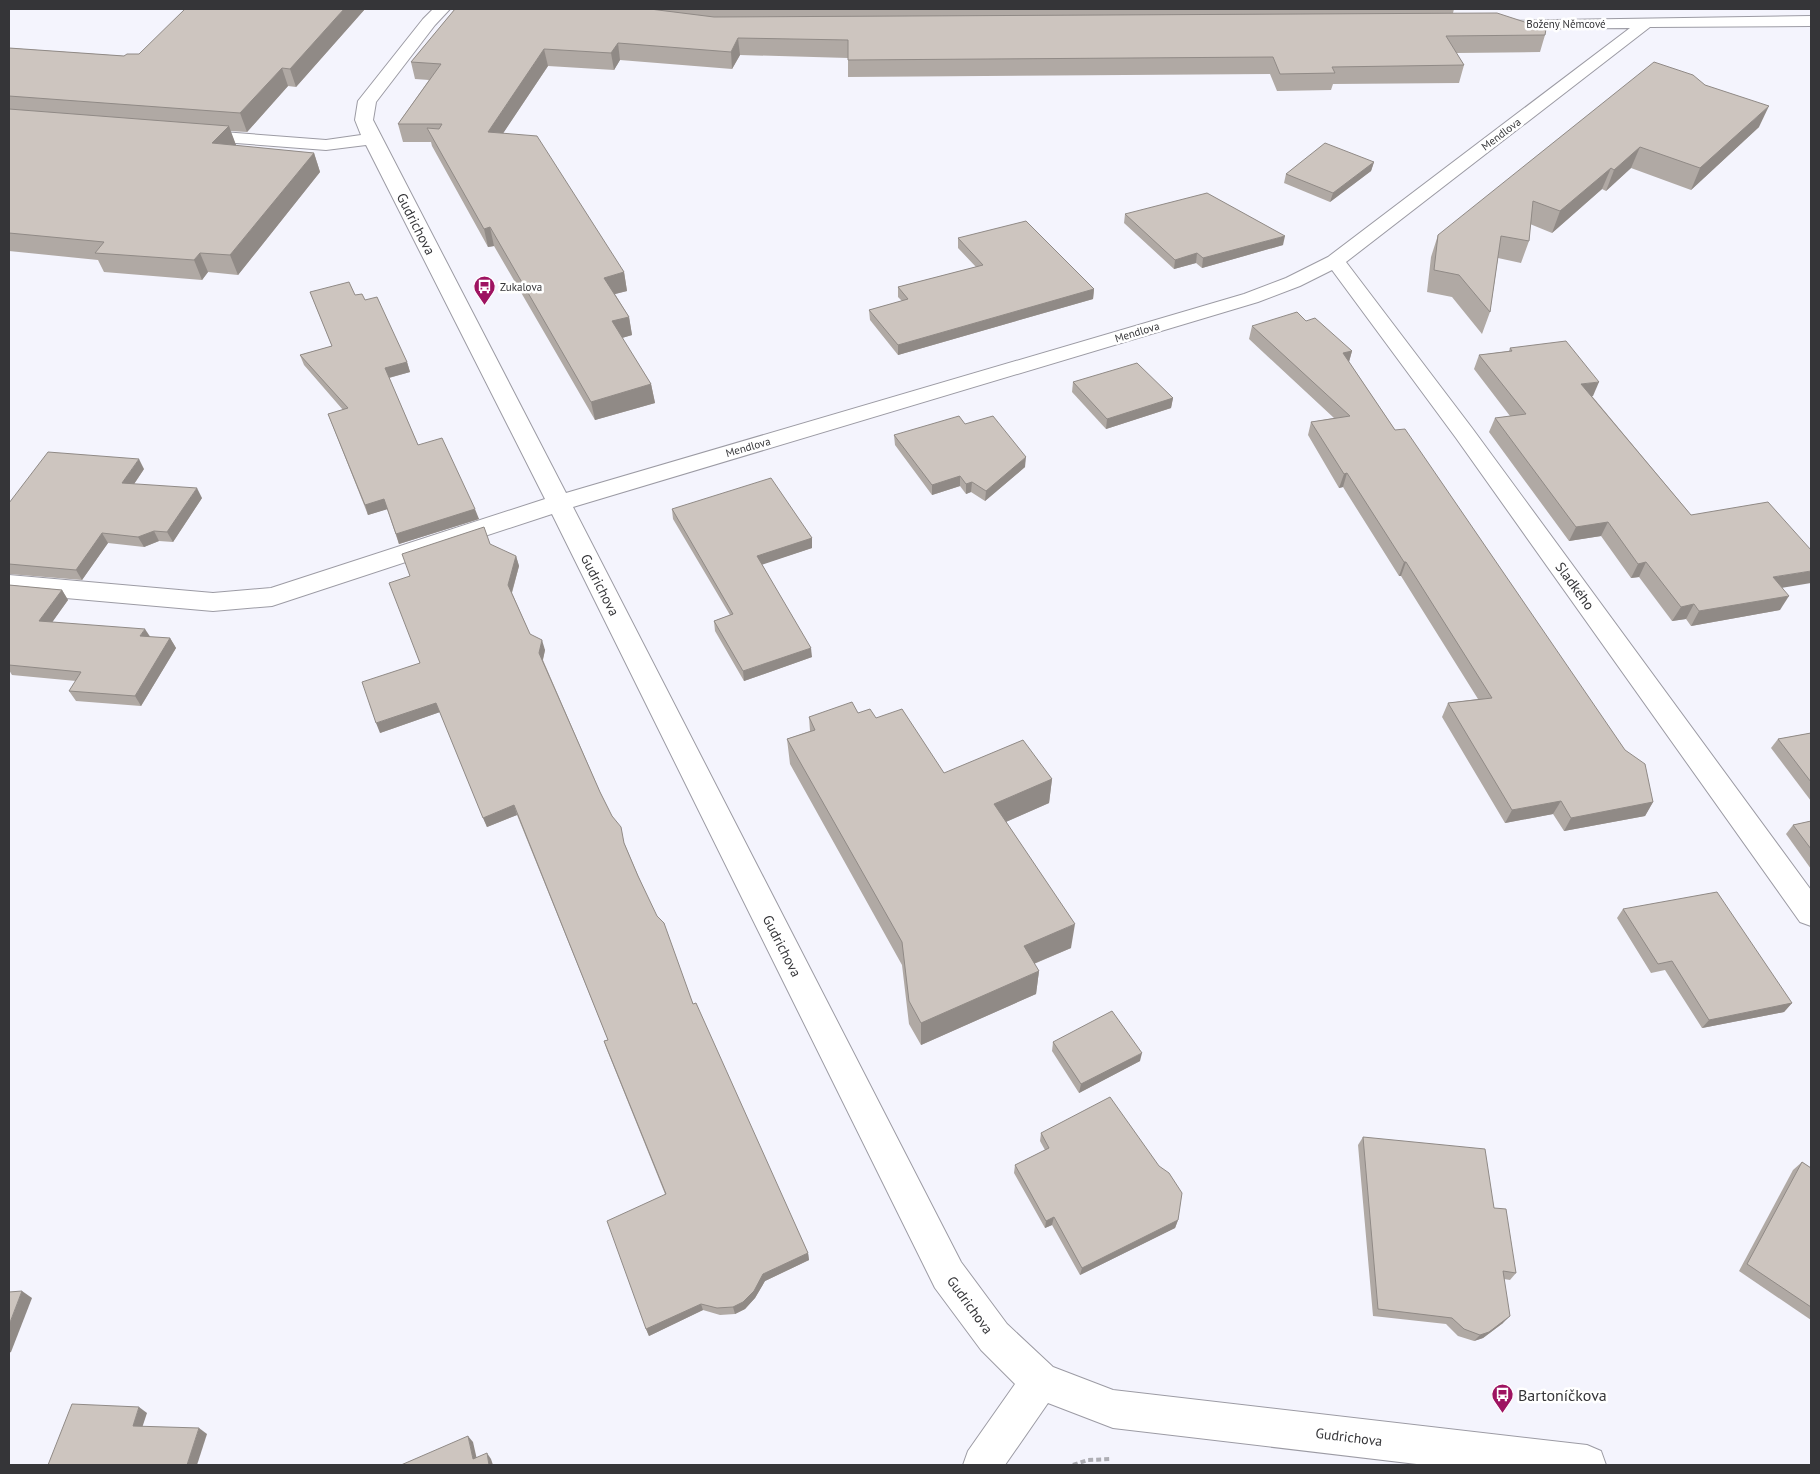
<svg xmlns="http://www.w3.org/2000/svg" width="1820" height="1474" viewBox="0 0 1820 1474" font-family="'PT Sans',sans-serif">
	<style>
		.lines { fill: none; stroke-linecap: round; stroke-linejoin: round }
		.street-casing { stroke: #9c9ba4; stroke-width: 2 }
		.path { stroke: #aeaeb4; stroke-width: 4; stroke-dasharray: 5 3; stroke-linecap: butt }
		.street { fill: #fff; fill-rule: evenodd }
		.wall { fill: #b0a9a4 }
		.shaded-wall { fill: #908a86 }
		.building { fill: #cdc5bf; stroke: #908a86 }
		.labels { text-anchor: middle; stroke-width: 5; stroke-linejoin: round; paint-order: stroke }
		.far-street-label { font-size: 11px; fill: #353538; stroke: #fff }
		.far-poi-label { font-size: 11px; fill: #353538; stroke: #fff; text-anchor: start }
		.street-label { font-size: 14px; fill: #353538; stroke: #fff }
		.near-poi-label { font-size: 16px; fill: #353538; stroke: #fff; text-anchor: start }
	</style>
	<rect width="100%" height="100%" fill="#f4f4fd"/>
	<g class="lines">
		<defs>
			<polygon id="street" points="433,9 450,9 435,25 376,102 373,120 566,493 1244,294 1286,278 1328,257 1630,28 1493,29 1487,27 1485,24 1487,21 1811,16 1811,26 1650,27 1346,262 1472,428 1811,890 1811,926 1800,922 1456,438 1332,270 1300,286 1258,302 573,507 961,1262 1007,1324 1053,1367 1113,1390 1587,1445 1601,1451 1606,1465 1425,1465 1113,1428 1048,1403 1005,1465 963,1465 968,1451 1015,1384 981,1350 935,1288 552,514 272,606 213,611 9,593 9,575 213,593 271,588 545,499 366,145 326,150 196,140 190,139 187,135 190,131 196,130 326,140 361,135 355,120 358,101 423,19"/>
		</defs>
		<use href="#street" class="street-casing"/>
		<polyline class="path" points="1073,1465 1088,1460 1112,1459"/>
		<use href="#street" class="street"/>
	</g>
	<g class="wall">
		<polygon points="365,9 296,87 288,86 247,132 230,131 236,145 235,146 314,153 320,172 238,275 208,272 202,280 104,272 98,260 9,251 9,48 124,56 139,54"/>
		<polygon points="455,9 1454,9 1453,13 1545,35 1540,52 1456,53 1464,65 1459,83 1333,84 1331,90 1277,91 1270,74 848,77 848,58 740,55 732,69 620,60 614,70 548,66 503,133 624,272 627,291 615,294 629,317 632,335 622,338 651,384 655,403 595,420 494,246 488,247 432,146 431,142 403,142 398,124 429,80 415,79 411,62"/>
		<polygon points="1705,85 1759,127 1691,190 1631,168 1606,191 1602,189 1552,233 1530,224 1529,241 1521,263 1498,258 1490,312 1482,334 1452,297 1427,292 1431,257 1438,235"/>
		<polygon points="1374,162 1371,171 1330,202 1284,183 1286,174"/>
		<polygon points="1125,214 1283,245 1202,268 1196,263 1174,269 1124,223"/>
		<polygon points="958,238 1094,289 1093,299 898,355 870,320 869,310 902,301 898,297 898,287 976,267 958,248"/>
		<polygon points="310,292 355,295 365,300 407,362 410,372 389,378 418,445 479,519 399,544 387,509 368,515 328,414 343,410 304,365 300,355 332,346"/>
		<polygon points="1306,321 1352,351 1349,362 1395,430 1653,802 1645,816 1564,831 1553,814 1505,823 1442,717 1448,703 1478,699 1401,576 1399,576 1343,487 1339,488 1308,435 1311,422 1334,418 1249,339 1252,326"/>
		<polygon points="1510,348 1593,396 1592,396 1691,515 1783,588 1780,610 1691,626 1686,619 1672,621 1639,577 1631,578 1601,536 1569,541 1489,432 1495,418 1510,416 1474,369 1479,355 1509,351"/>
		<polygon points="1073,382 1173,398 1171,408 1106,429 1072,392"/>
		<polygon points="965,424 1025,467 985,501 971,492 966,494 960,486 932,495 895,445 894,435"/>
		<polygon points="144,469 134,484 202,498 173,542 159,541 144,547 108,543 82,580 9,574 9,503"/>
		<polygon points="672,509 812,538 812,548 762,564 812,657 744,681 715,631 714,621 730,615 673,519"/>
		<polygon points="516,556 519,566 512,593 530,634 545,650 543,660 600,792 625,845 693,1004 808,1253 809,1260 765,1281 755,1298 745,1309 735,1314 720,1315 703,1310 649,1336 646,1329 665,1194 607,1050 604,1041 608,1040 517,815 487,827 440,712 380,733 420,664 410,576"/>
		<polygon points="9,585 62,590 68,600 52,622 149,637 170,638 176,648 141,706 76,701 69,691 76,681 12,675 9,670"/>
		<polygon points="858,713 876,718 944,773 1052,779 1049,803 1006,822 1071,948 1034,964 1039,971 1036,994 921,1045 909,1024 902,965 790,764 787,739 810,731 809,717"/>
		<polygon points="1811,733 1811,801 1771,748 1778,739"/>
		<polygon points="1811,821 1811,869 1786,834 1793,825"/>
		<polygon points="1623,909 1792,1003 1784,1012 1702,1028 1665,970 1651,973 1617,918"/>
		<polygon points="1053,1042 1140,1061 1079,1093 1052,1051"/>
		<polygon points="1041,1133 1178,1220 1175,1228 1080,1275 1052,1225 1045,1228 1014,1173 1015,1165 1045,1150 1040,1141"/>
		<polygon points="1363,1137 1494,1208 1516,1273 1510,1280 1504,1279 1503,1323 1483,1338 1474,1341 1458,1336 1446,1324 1373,1316 1358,1145"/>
		<polygon points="1802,1162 1811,1168 1811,1320 1739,1271 1793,1170"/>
	</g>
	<g class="shaded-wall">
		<polygon points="344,9 365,9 296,87 290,69"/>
		<polygon points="738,38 740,55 732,69 731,52"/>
		<polygon points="618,43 620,60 614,70 611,53"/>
		<polygon points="544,49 548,66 492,150 488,132"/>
		<polygon points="282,68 288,86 247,132 240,113"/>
		<polygon points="1769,106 1759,127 1691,190 1700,168"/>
		<polygon points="229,126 236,145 220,162 212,143"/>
		<polygon points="1640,147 1631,168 1606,191 1614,170"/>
		<polygon points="314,153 320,172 238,275 230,255"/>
		<polygon points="1374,162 1371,171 1330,202 1333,193"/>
		<polygon points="1611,168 1602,189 1552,233 1560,211"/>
		<polygon points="490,227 494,246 488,247 484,229"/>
		<polygon points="1285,236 1283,245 1202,268 1203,258"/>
		<polygon points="200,253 208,272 202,280 194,260"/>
		<polygon points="1197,253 1196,263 1174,269 1175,260"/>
		<polygon points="624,272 627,291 607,296 604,278"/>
		<polygon points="1094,289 1093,299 898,355 898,345"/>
		<polygon points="629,317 632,335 615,340 612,321"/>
		<polygon points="1352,351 1348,365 1343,353"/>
		<polygon points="407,362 410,372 388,378 385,368"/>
		<polygon points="1599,382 1593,396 1575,399 1581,384"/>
		<polygon points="651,384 655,403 595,420 591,402"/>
		<polygon points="1173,398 1171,408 1106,429 1107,419"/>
		<polygon points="1026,457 1025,467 985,501 986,491"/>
		<polygon points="139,459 144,469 128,493 122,483"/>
		<polygon points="1347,473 1343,487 1339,488 1344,474"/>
		<polygon points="960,476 960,486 932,495 932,485"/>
		<polygon points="972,482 971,492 966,494 966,484"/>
		<polygon points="197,488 202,498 173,542 167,532"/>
		<polygon points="384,499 388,509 368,515 365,505"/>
		<polygon points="475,509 479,519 399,544 396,534"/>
		<polygon points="1608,522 1601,536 1569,541 1576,527"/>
		<polygon points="154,531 159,541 144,547 138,537"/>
		<polygon points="102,533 108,543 82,580 76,570"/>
		<polygon points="812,538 812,548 758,566 757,556"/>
		<polygon points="516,556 519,566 511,595 508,585"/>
		<polygon points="1404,562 1406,562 1401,576 1399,576"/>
		<polygon points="1646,562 1639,577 1631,578 1638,564"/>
		<polygon points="1811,571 1811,583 1764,591 1773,577"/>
		<polygon points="62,590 68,600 46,631 39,621"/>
		<polygon points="1789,596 1780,610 1691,626 1699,611"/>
		<polygon points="1694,604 1686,619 1672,621 1681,607"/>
		<polygon points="145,629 151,638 140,636"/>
		<polygon points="170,638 176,648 141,706 135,696"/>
		<polygon points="542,640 545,650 542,663 539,653"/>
		<polygon points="811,648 812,657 744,681 743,671"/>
		<polygon points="436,703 440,712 380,733 376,723"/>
		<polygon points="1052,779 1049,803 992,828 994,804"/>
		<polygon points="1561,801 1553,814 1505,823 1512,810"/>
		<polygon points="1653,802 1645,816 1564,831 1571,818"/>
		<polygon points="514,805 517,815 487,827 483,818"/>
		<polygon points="1075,924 1071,948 1021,969 1024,946"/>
		<polygon points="1039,971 1036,994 921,1045 921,1023"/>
		<polygon points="1792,1003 1784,1012 1702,1028 1709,1020"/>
		<polygon points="1142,1053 1140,1061 1079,1093 1081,1084"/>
		<polygon points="1054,1217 1052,1225 1045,1228 1046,1221"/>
		<polygon points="1178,1220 1175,1228 1080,1275 1082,1268"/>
		<polygon points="808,1253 809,1260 765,1281 755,1298 745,1309 735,1314 733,1307 763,1274"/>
		<polygon points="22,1291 32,1298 11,1352 9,1353 9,1325"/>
		<polygon points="701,1304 703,1310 649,1336 646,1329"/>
		<polygon points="1510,1316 1503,1323 1483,1338 1474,1341 1480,1335"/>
		<polygon points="139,1407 147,1413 141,1431 133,1426"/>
		<polygon points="199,1428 207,1434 197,1465 187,1465"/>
		<polygon points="468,1436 473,1442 478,1464 473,1459"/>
		<polygon points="487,1453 491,1459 493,1465 489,1465"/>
	</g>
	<g class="building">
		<polygon points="185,9 344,9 290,69 282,68 240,113 9,96 9,48 124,56 127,54 139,54"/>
		<polygon points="455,9 650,9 714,17 1497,13 1546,29 1545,35 1446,36 1464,65 1332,67 1335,73 1280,74 1273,57 848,60 848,40 738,38 731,52 618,43 611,53 544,49 488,132 537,136 624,272 604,278 629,317 612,321 651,384 591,402 490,227 484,229 427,128 439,129 442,124 398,124 441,64 411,62"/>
		<polygon points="1654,62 1693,75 1705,85 1769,106 1700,168 1640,147 1614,170 1611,168 1560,211 1533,201 1529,241 1501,236 1490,312 1459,275 1434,270 1438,235"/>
		<polygon points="9,109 229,126 212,143 314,153 230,255 200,253 194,260 95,253 104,242 9,233"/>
		<polygon points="1325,143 1374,162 1333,193 1286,174"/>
		<polygon points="1207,193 1285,236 1203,258 1197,253 1175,260 1125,214"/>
		<polygon points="1026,221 1094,289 898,345 869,310 908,299 898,287 983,265 958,238"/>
		<polygon points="349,282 355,295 362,294 365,300 377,297 407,362 385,368 418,445 442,438 475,509 396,534 384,499 365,505 328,414 348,408 300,355 332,346 310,292"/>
		<polygon points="1297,312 1306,321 1315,318 1352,351 1343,353 1395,430 1405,429 1625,750 1645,764 1653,802 1571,818 1561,801 1512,810 1448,703 1492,698 1406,562 1404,562 1347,473 1344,474 1311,422 1350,416 1252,326"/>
		<polygon points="1566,341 1599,382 1581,384 1691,515 1768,502 1811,550 1811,571 1773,577 1789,596 1699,611 1694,604 1681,607 1646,562 1638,564 1608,522 1576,527 1495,418 1526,414 1479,355 1512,351 1510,348"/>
		<polygon points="1137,363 1173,398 1107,419 1073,382"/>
		<polygon points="959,416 965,424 993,416 1026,457 986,491 972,482 966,484 960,476 932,485 894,435"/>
		<polygon points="48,452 139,459 122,483 197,488 167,532 154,531 138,537 102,533 76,570 9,564 9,503"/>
		<polygon points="771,478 812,538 757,556 811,648 743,671 714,621 733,614 672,509"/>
		<polygon points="484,527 490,544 516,556 508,585 530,634 542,640 539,653 600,792 612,816 621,827 624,843 638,876 657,916 664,923 693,1004 696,1003 808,1253 763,1274 754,1291 743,1302 733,1307 717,1308 701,1304 646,1329 607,1221 666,1194 604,1041 608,1040 514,805 483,818 436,703 376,723 362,682 420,663 389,583 410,576 402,554"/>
		<polygon points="9,585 62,590 39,621 145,629 140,636 170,638 135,696 69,691 81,672 9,665"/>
		<polygon points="852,702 858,713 870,709 876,718 902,709 944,773 1023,740 1052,779 994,804 1075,924 1024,946 1039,971 921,1023 909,1001 902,942 787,739 815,730 809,717"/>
		<polygon points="1811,733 1811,782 1778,739"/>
		<polygon points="1811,821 1811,849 1793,825"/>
		<polygon points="1717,892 1792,1003 1709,1020 1672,961 1658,964 1623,909"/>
		<polygon points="1112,1011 1142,1053 1081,1084 1053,1042"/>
		<polygon points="1110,1097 1159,1166 1169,1173 1182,1193 1178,1220 1082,1268 1054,1217 1046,1221 1015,1165 1049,1148 1041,1133"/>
		<polygon points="1363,1137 1485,1149 1494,1208 1506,1209 1516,1273 1503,1271 1510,1316 1489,1332 1480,1335 1464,1329 1452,1318 1378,1309"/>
		<polygon points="1802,1162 1811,1168 1811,1307 1747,1264"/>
		<polygon points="22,1291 9,1325 9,1292"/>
		<polygon points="72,1404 139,1407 133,1426 199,1428 187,1465 48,1465"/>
		<polygon points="468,1436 473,1459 487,1453 489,1465 401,1465"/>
	</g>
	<defs>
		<symbol id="bus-pin" viewBox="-11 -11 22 30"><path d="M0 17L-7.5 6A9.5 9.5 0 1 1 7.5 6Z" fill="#9e1361" stroke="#fff"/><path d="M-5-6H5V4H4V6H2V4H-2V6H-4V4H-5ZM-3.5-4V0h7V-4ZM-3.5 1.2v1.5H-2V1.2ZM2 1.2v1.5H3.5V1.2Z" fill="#fff"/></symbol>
	</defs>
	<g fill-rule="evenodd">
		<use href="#bus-pin" x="472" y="274" width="25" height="34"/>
		<use href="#bus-pin" x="1490" y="1382" width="25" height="34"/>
	</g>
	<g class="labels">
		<g class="far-street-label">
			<text x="1566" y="28">Boženy Němcové</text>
			<text transform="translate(1501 134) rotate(-37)" y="4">Mendlova</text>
			<text transform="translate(1137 332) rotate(-17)" y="4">Mendlova</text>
			<text transform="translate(748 447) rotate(-16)" y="4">Mendlova</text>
		</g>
		<g class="far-poi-label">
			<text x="500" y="291">Zukalova</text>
		</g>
		<g class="street-label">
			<text transform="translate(416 224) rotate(63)" y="5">Gudrichova</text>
			<text transform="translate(600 585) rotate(63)" y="5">Gudrichova</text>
			<text transform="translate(1575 586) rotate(54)" y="5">Sladkého</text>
			<text transform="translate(782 946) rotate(63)" y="5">Gudrichova</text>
			<text transform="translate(970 1305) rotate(54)" y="5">Gudrichova</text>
			<text transform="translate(1349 1437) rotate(7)" y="5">Gudrichova</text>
		</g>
		<g class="near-poi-label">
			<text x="1518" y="1401">Bartoníčkova</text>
		</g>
	</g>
	<rect width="1820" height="1474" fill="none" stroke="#353538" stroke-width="20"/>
</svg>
